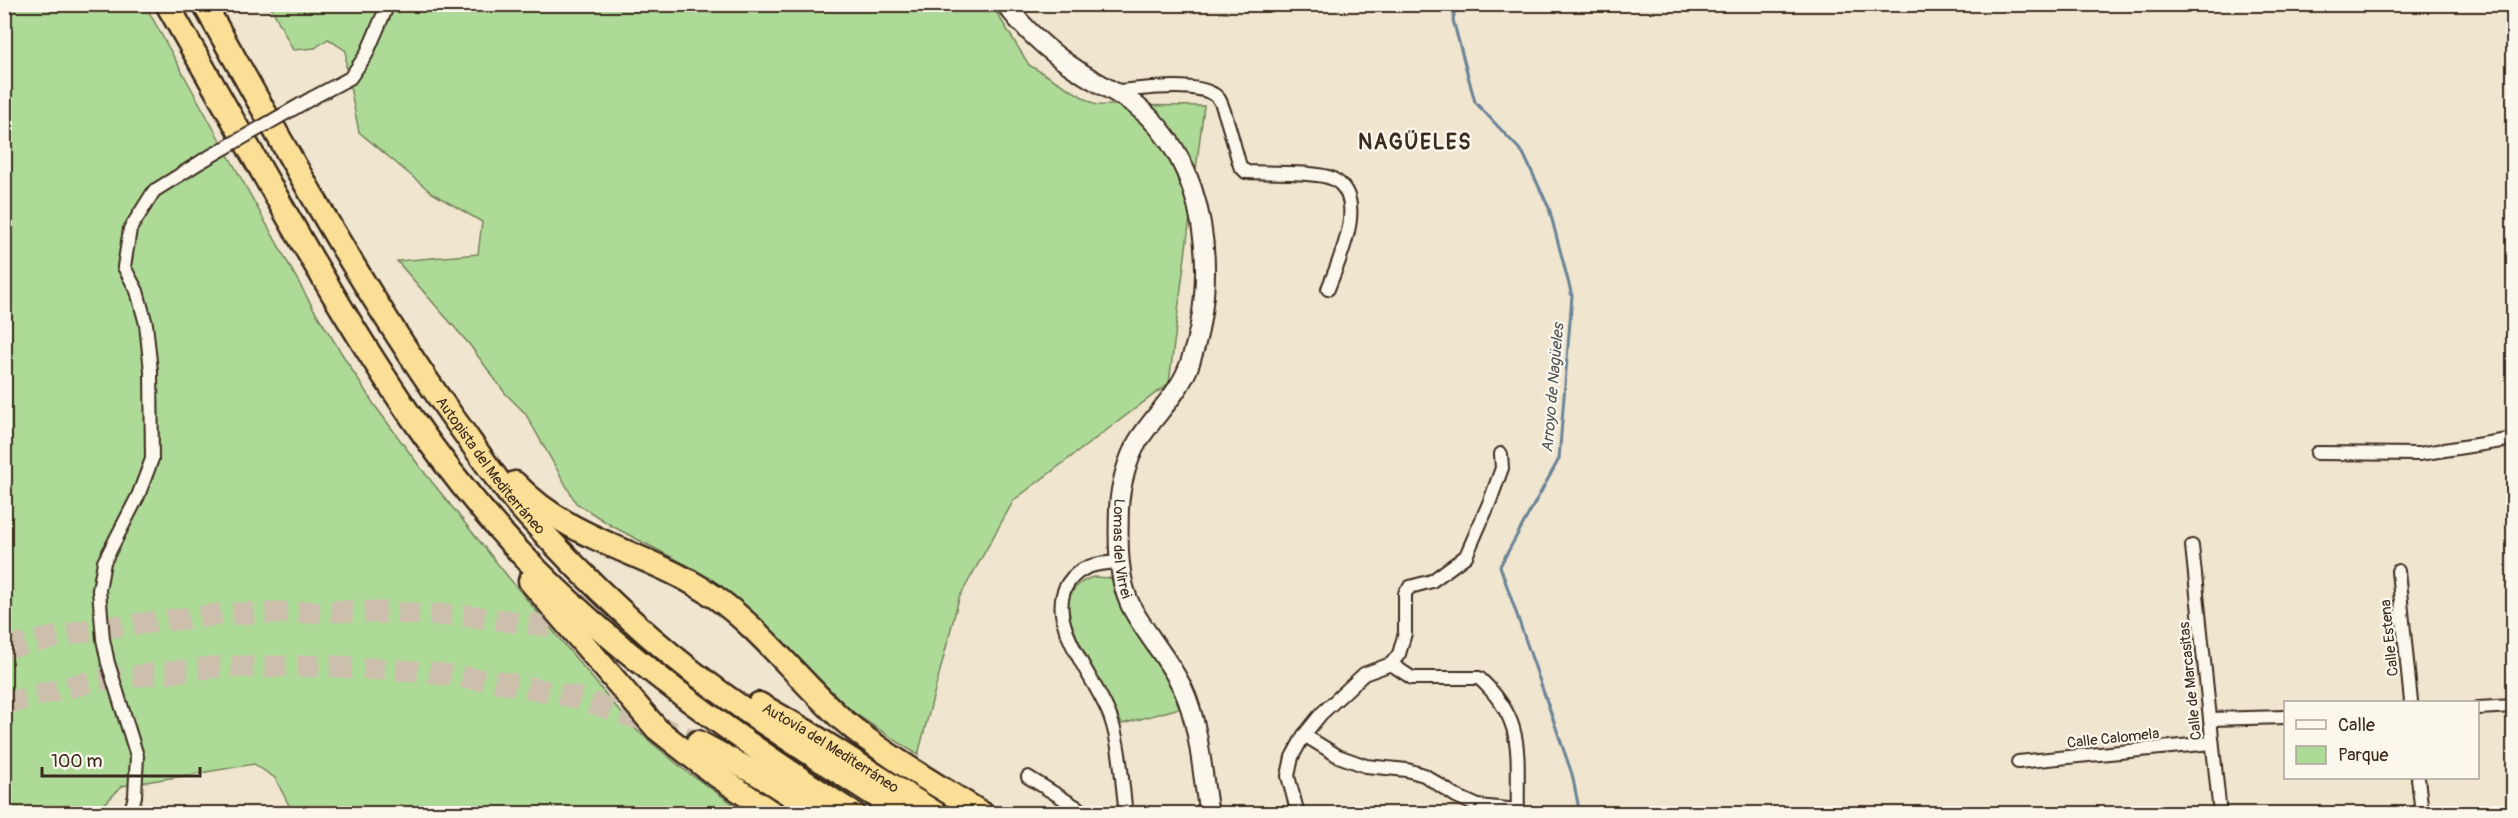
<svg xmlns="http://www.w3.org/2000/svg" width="2518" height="818" viewBox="0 0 2518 818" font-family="Pangolin,sans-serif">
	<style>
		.green { fill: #aeda98; stroke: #74825b; stroke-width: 1.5 }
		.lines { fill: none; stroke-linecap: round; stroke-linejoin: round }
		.stream { stroke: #6a8397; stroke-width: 3 }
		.highway-tunnel { stroke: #ccc0ac; stroke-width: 22; stroke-dasharray: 22 11; stroke-linecap: butt }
		.street-casing { stroke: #3b2a1e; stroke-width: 16 }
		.secondary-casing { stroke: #3b2a1e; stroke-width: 22 }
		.highway-casing { stroke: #3b2a1e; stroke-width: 27 }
		.street { stroke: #fbf7ec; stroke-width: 12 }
		.secondary { stroke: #fbf7ec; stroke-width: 18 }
		.highway { stroke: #fbdf96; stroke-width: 22 }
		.street-bridge-casing { stroke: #3b2a1e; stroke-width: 16; stroke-linecap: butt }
		.street-bridge { stroke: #fbf7ec; stroke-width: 12 }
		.labels { text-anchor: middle; stroke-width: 4.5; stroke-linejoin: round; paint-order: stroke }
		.street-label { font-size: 15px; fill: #3b2a1e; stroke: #fbf7ec }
		.water-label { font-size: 16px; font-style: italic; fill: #53575a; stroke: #fbf7ec }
		.district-label { font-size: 21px; font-weight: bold; letter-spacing: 1.5px; fill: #3b2a1e; stroke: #fbf7ec }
	</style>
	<rect width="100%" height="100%" fill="#f0e5cf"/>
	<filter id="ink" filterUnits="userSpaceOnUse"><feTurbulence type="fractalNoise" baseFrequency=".0167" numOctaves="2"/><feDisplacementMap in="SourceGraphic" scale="12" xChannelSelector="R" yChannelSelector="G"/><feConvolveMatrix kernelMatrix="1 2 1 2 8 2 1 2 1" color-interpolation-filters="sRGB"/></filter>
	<g filter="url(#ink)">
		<g class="green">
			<polygon points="5,5 145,5 313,308 373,403 420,467 509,578 634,728 687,772 746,813 293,813 275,778 254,764 122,786 96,813 5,814"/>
			<polygon points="270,5 992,5 1029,65 1096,105 1204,106 1169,383 1014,500 959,598 918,755 852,712 753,613 696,570 612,526 576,503 525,413 505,393 469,344 397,261 478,254 482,222 432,193 359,132 346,67 346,51 328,39 315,48 293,50"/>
			<path d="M1094,577L1110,578L1118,583L1172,683L1180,708L1122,724C1109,698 1068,631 1068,606C1068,591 1081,580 1094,577Z"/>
		</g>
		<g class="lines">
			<polyline class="stream" points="1456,4 1453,20 1475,102 1523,153 1549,208 1572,296 1559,459 1500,566 1572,774 1580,814"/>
			<g class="highway-tunnel">
				<polyline points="622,644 686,671"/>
				<polyline points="4,648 94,629 225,614 351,611 468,616 558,627 582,633"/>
				<polyline points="4,704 93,681 215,667 329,666 424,672 511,684 578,698 637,718 698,742"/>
			</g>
			<defs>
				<g id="street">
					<path d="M1115,91C1139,90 1204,79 1219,99C1225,108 1236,153 1240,166L1246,172C1264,173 1319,171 1333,179C1370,198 1338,262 1328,289"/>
					<polyline points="314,97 350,78 366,55 388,4"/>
					<polyline points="2317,453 2419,454 2514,439"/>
					<polyline points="2192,546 2220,814"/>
					<path d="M1120,562C1099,563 1080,565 1068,583C1042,623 1101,683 1112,722C1121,751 1122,784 1126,814"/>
					<polyline points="2398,571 2411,702"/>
					<path d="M1391,664L1412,678H1479C1527,722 1516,754 1518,814"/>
					<polyline points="2478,708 2514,706"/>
					<polyline points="2210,719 2286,717"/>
					<polyline points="1304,735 1338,756 1366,766 1407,770 1424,775 1456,796 1478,806 1518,810"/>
					<polyline points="2018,762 2212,743"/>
					<polyline points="1028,777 1088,814"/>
					<polyline points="2418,778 2422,814"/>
					<polyline points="130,814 135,796 137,756 108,663 103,639 99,590 104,562 138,496 152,459 151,371 146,324 137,291 124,267 130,229 154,191 202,161"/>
					<polyline points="1298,814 1288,776 1292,757 1304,735 1321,714 1364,674 1391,664 1399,654 1405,633 1405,593 1410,587 1432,581 1466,556 1490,501 1502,468 1501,454"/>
				</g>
				<g id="secondary">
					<path id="s1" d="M1005,4C1026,31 1049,52 1077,70C1095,82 1116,92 1134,104C1209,161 1219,279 1190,363C1180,393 1155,414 1138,441C1127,459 1120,487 1119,508C1118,540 1117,582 1133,610C1148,637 1170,661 1183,689C1200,725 1202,775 1209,814"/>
				</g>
				<g id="highway">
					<path d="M167,4C212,83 256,162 301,240C369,357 441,474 537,570C632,665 742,741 854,814"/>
					<path id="s2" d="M204,4C283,144 359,286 452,416C477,450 499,485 528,516C585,579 648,640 717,690C777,734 841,773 904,814"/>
					<path d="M515,483C572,543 650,552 715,597C763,631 799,681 843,720C885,756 936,784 983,814"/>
					<polyline points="530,581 657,729 710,771 774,814"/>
					<path id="s3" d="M759,704L806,731L937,814"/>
					<polyline points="698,742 759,775 820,814"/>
				</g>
			</defs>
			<use href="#street" class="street-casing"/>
			<use href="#secondary" class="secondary-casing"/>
			<use href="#highway" class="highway-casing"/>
			<use href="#street" class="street"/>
			<use href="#secondary" class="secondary"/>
			<use href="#highway" class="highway"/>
			<defs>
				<polyline id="street-bridge" points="202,161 314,97"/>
			</defs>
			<use href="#street-bridge" class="street-bridge-casing"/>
			<use href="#street-bridge" class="street-bridge"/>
		</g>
	</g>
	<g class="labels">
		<g class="street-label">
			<text dy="5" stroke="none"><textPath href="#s2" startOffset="544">Autopista del Mediterráneo</textPath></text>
			<text dy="5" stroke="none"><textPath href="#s1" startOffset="651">Lomas del Virrei</textPath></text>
			<text transform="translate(2389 638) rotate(-96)" y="5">Calle Estena</text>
			<text transform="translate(2190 681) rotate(-96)" y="5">Calle de Marcasitas</text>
			<text transform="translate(2113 738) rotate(-6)" y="5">Calle Calomela</text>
			<text dy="5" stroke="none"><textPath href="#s3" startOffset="84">Autovía del Mediterráneo</textPath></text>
		</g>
		<g class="water-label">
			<text transform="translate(1552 388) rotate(-85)" y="6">Arroyo de Nagüeles</text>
		</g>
		<g class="district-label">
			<text x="1415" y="149">NAGÜELES</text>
		</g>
	</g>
	<rect width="2518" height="818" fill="none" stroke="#fbf7ec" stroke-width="24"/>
	<rect x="12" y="12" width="2494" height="794" fill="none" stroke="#3b2a1e" stroke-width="2" filter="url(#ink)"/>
	<rect x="2284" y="701" width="195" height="78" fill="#fbf7ec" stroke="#aea59a" stroke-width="1.5"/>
	<rect x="2296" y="720" width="30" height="9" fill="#fbf7ec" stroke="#aea59a" stroke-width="1.5"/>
	<text x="2338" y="731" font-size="18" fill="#3b2a1e">Calle</text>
	<rect x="2296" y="746" width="30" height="18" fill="#aeda98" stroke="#aea59a" stroke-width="1.5"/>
	<text x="2338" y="761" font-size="18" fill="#3b2a1e">Parque</text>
	<path d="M42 767v9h158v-9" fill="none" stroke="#3b2a1e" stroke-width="3"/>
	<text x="51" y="767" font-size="18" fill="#3b2a1e" stroke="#fbf7ec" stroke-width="4.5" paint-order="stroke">100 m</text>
</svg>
